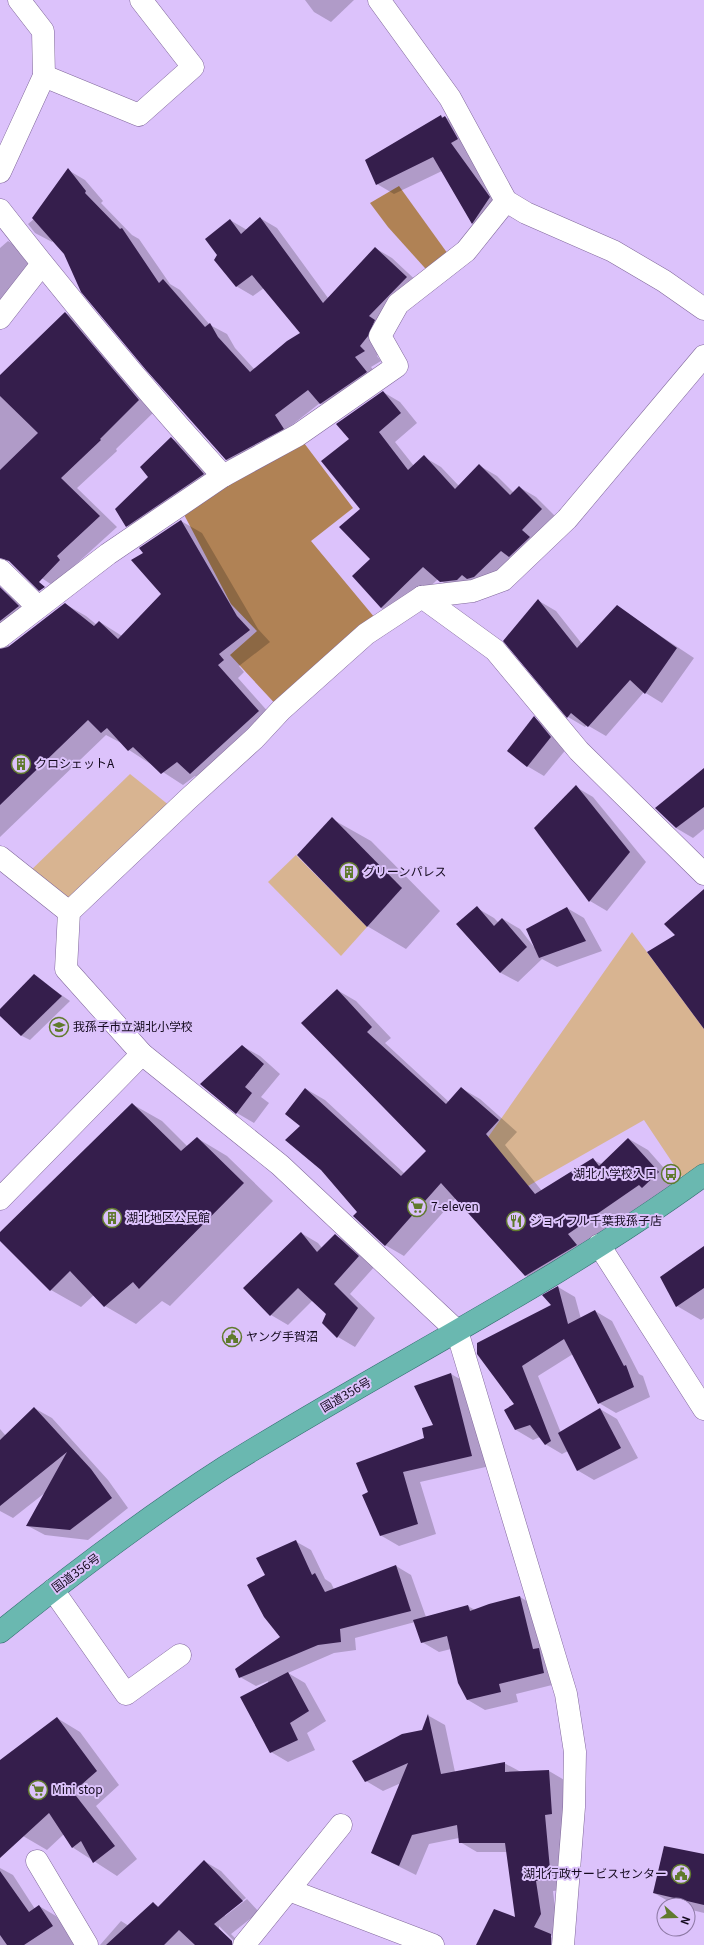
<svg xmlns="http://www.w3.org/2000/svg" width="704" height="1945" viewBox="0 0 704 1945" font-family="Georgia,'Noto Sans JP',serif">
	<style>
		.green { fill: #d8b491 }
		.forest { fill: #b08255 }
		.shadow { fill: #0003; fill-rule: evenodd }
		.building { fill: #351e4c }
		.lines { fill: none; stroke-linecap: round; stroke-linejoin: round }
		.minor-casing { stroke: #80689b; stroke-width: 23 }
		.trunk-casing { stroke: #336f70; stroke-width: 23 }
		.minor { stroke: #fff; stroke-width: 22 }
		.trunk { stroke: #6ab8b0; stroke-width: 22 }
		.labels { text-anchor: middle; stroke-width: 4; stroke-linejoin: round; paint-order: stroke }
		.poi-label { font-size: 12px; fill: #140a1e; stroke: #dcc2fb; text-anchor: start }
		.street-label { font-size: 12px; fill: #140a1e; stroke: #dcc2fb }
	</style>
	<rect width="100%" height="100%" fill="#dcc2fb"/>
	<g class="green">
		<polygon points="130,774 175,810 69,912 24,877"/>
		<polygon points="296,855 367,927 341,956 268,882"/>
		<polygon points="632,932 704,1029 704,1175 688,1186 644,1120 528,1186 484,1143"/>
	</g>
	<g class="forest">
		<polygon points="399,186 453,261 433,277 388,227 370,203"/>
		<polygon points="298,435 353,508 311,541 380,624 281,710 230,655 257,631 231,604 180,507"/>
	</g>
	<g class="shadow">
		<polygon points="305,0 354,0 331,22 314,12"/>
		<polygon points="441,116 444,118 445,117 462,127 475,149 467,153 506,207 489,233 472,223 442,171 394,194 377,184"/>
		<polygon points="68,170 85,180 103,201 101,203 132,235 139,239 170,284 180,290 210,325 227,334 235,348 255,370 301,333 264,288 253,296 236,286 218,255 230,220 247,230 260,218 277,228 328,298 375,248 392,258 423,287 385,326 385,346 377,356 381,361 371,367 383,382 338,414 320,403 292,425 300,439 244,469 226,460 65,254 53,241 52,242 35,233 28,224 34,219"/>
		<polygon points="8,241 25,251 37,266 0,312 0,248"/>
		<polygon points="66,313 83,323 156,410 116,449 117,451 77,488 117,527 73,567 77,570 58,589 0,550 0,377"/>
		<polygon points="383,392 400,402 417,423 395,442 414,466 424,457 441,467 459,486 480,466 497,476 514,493 519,487 536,497 558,519 488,588 458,592 438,579 398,618 381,608 354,576 371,560 350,440"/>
		<polygon points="171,438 188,448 220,484 144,536 127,526 149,477"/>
		<polygon points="181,521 202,533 258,629 270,642 239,666 244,672 238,678 279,724 211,785 195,776 183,785 129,750 123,744 106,735 0,837 0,591 1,590 22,602 39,619 9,644 9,647 65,604 86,616 97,625 100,622 122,636 162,594 144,553"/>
		<polygon points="539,601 556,611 582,644 617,607 694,658 662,703 644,692 606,736 587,725 585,727 568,717 504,641"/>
		<polygon points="534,718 551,728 568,747 544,776 527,766"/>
		<polygon points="704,769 704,829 693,838 676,828"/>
		<polygon points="576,787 593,797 646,862 607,911 590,901 535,828"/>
		<polygon points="332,819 371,841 440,911 406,949 367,926"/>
		<polygon points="477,908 494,918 499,923 503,919 520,929 534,947 567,908 584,918 602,951 557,967 542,959 518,982 501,973 458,924"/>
		<polygon points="34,976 70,1001 30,1040 22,1036 0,1014 0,1010"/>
		<polygon points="337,990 356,1001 391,1038 385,1043 449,1102 461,1088 480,1099 517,1132 505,1145 542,1191 593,1160 602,1164 629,1139 648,1150 678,1184 545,1287 526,1276 456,1198 404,1256 385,1245 358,1212 302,1126 306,1089 325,1100 405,1174 427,1151"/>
		<polygon points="242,1046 260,1056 280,1074 261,1097 269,1103 254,1123 237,1113"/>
		<polygon points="132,1104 162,1121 188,1147 197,1138 227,1156 273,1201 170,1306 162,1301 136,1324 105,1306 94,1295 81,1307 51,1290 0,1240 0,1234"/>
		<polygon points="301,1233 318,1243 322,1248 335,1235 352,1245 375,1266 350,1294 375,1318 355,1347 338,1337 323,1323 328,1314 313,1300 288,1325 271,1315 244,1288"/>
		<polygon points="704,1248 704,1318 701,1320 677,1306"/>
		<polygon points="558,1287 575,1297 581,1319 595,1311 612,1321 639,1374 643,1376 650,1397 616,1413 599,1403 573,1354 538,1376 561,1433 600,1409 617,1419 638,1458 594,1480 577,1470 568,1451 562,1454 545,1444 540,1437 533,1440 516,1430 505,1410 516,1404 478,1353 553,1306"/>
		<polygon points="451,1374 469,1384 490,1466 420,1482 436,1534 399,1546 380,1535 369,1493 425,1439 434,1425"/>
		<polygon points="34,1408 52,1418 108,1480 128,1508 88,1540 45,1535 28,1526 46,1492 13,1518 0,1511 0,1429 6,1436"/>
		<polygon points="295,1541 311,1550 325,1579 331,1583 334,1589 396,1566 411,1575 426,1617 468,1606 475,1610 520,1597 537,1607 560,1683 516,1694 518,1702 485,1710 468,1700 451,1649 439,1652 422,1642 415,1622 355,1638 356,1650 334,1653 288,1673 305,1683 326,1721 307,1733 315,1750 288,1762 271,1752 268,1681 256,1686 240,1677 282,1637 267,1576"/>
		<polygon points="429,1716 445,1725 455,1772 504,1763 521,1772 549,1771 566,1781 568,1889 553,1891 557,1924 551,1937 556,1940 554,1945 482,1945 516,1919 507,1852 477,1852 460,1842 459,1838 429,1844 416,1875 372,1853 401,1783 383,1791 366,1781 423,1731"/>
		<polygon points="57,1718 80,1732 119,1785 96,1806 137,1859 117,1876 72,1847 64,1834 47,1850 23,1836 0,1808 0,1762"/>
		<polygon points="704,1856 704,1913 688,1909 688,1905 675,1905 654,1893"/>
		<path d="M204,1861L221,1871L246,1898L225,1914V1916L247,1899L259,1912L231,1934L242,1945H100L121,1921L129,1926L153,1903L159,1907ZM219,1926L234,1941L232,1943L219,1929Z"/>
		<polygon points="0,1868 13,1875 35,1909 39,1906 56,1916 76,1945 0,1945"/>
	</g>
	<g class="building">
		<polygon points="441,115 442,118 445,116 458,139 451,143 490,197 472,224 433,157 376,185 365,160"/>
		<polygon points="68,168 86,191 85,193 120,229 122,228 159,283 163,279 205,327 210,323 218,337 250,372 287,341 300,333 252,275 236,287 214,260 217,255 205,239 230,219 241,234 260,217 323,303 375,247 407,277 369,316 375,320 368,336 360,346 365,351 355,357 367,372 320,404 308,390 275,415 284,429 226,460 146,370 81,292 64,254 32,218"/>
		<polygon points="65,312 139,400 100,439 101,440 61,478 100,516 57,556 60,560 39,582 45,587 39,591 9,561 0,558 0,470 38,433 0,396 0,375"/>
		<polygon points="383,391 401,413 379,432 408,470 424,455 455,489 479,464 510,495 519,486 542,509 522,530 530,537 509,557 501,551 474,577 467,579 462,575 457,580 440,582 423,567 381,608 352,576 370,559 339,527 360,509 321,461 349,439 336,424"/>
		<polygon points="171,437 204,474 126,527 115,509 148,477 140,467"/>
		<polygon points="181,520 237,616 250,630 219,654 224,660 218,665 259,711 190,774 177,762 161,774 133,747 128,751 107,728 101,733 88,720 0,805 0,649 8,647 65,603 94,626 99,621 118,639 161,594 131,560 143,553 139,548"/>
		<polygon points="0,587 19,606 0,621"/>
		<polygon points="538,599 577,648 617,605 677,648 645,694 630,680 588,727 571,713 567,718 503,641"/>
		<polygon points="534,716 551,737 527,767 507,751"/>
		<polygon points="704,768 704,807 676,828 655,808"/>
		<polygon points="576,785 630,852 589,902 534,828"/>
		<polygon points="332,817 402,888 367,927 297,855"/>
		<polygon points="704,889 704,1029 647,952 675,935 664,924"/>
		<polygon points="477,906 494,926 502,918 527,947 500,973 456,924"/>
		<polygon points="567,907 586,941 539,958 526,929"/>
		<polygon points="34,974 62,996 21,1036 0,1016 0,1009"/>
		<polygon points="337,989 372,1027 367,1032 446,1104 461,1087 499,1120 486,1134 535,1194 593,1158 599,1166 628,1138 659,1172 642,1188 639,1185 568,1234 577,1245 525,1276 441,1183 385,1246 353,1216 357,1212 321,1170 285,1140 300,1126 285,1114 305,1088 401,1176 426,1151 301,1023"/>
		<polygon points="242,1045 264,1064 245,1087 252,1093 236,1114 200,1084"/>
		<polygon points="132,1103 181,1151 197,1137 244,1183 139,1289 133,1282 104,1307 70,1271 50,1291 0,1241 0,1232"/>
		<polygon points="301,1232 317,1252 335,1234 359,1256 334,1284 358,1308 337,1338 322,1323 326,1314 298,1288 270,1316 243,1288"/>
		<polygon points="704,1246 704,1288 676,1307 660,1277"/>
		<polygon points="558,1286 568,1324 595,1310 624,1366 626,1365 634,1387 598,1404 564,1339 522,1366 551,1441 545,1445 530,1425 515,1430 504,1410 514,1404 477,1354 477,1343 551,1305 542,1295"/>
		<polygon points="451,1373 472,1456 403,1472 418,1524 380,1536 362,1495 368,1492 356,1463 424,1438 422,1428 433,1425 414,1386"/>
		<polygon points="34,1407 91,1469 112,1498 70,1530 26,1526 67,1452 0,1506 0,1440"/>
		<polygon points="600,1408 621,1448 577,1471 558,1433"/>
		<polygon points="296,1540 312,1575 315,1573 325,1592 396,1565 411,1611 340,1629 341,1642 318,1645 239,1678 235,1669 280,1637 264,1617 247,1585 265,1575 256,1558"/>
		<polygon points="520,1596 533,1649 539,1648 544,1673 499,1684 501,1692 467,1700 458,1683 447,1636 421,1643 413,1620 468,1605 470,1611 489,1604"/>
		<polygon points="288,1672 309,1711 290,1723 298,1740 270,1753 240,1697"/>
		<polygon points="428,1714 441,1774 505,1762 505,1772 549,1770 552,1814 545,1815 551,1880 536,1881 541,1914 534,1927 551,1934 551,1945 476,1945 494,1909 515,1917 505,1843 459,1843 457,1825 412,1835 399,1866 371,1853 408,1763 365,1782 352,1761 402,1734 422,1730"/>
		<polygon points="57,1717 97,1771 73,1792 115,1846 93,1863 81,1841 72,1848 49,1813 0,1858 0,1760"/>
		<polygon points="664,1846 704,1854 704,1905 653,1893"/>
		<polygon points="204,1860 243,1901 214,1924 232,1941 232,1945 195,1945 179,1930 164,1945 106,1945 153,1902 158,1907"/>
		<polygon points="0,1871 29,1912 39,1905 53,1926 24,1945 7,1945 0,1935"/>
	</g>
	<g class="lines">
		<defs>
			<g id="minor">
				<polyline points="379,0 450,98 506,201 526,213 613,251 664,281 704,309"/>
				<polyline points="44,76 139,115 193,67 141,0"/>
				<polyline points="0,172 44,76 43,31 19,0"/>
				<path d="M0,210C71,301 145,390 223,476"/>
				<polyline points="0,318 42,264"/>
				<polyline points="0,570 38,607"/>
				<polyline points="422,597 473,591 503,580 567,519 704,356"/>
				<polyline points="0,637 108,554 223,476 298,435 397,366 380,336 398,304 466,251 506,201"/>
				<polyline points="0,857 69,912"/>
				<polyline points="0,1199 142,1054"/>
				<polyline points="599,1245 704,1409"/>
				<polyline points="53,1590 126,1694 180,1655"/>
				<polyline points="37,1861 87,1945"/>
				<polyline points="289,1890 433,1945"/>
				<polyline points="244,1945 341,1825"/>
				<polyline points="563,1945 574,1807 575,1752 566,1694 457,1331 280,1165 142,1054 66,969 69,912 187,800 255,738 281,710 366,634 422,597 495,650 579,751 704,874"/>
			</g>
			<path id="trunk" d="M0,1632C72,1574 147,1517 225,1467C383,1368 553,1285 704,1175"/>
		</defs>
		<use href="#minor" class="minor-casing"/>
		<use href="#trunk" class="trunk-casing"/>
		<use href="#minor" class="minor"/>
		<use href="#trunk" class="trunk"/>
	</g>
	<defs>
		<symbol id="building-ring" viewBox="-11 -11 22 22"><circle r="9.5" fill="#dcc2fb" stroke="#607a2d" stroke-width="1.5"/><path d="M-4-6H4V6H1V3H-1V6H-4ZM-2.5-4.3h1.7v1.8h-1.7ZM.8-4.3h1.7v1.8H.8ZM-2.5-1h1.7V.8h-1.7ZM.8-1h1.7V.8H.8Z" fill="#607a2d"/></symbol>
		<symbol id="school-ring" viewBox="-11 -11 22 22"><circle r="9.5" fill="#dcc2fb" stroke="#607a2d" stroke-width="1.5"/><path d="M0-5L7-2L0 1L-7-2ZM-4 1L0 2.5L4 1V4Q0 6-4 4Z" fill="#607a2d"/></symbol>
		<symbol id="bus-ring" viewBox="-11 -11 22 22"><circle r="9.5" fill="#dcc2fb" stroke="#607a2d" stroke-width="1.5"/><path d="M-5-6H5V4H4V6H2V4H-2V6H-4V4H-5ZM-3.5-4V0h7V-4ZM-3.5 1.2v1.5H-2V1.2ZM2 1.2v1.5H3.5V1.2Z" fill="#607a2d"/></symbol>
		<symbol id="supermarket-ring" viewBox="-11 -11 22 22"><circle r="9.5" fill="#dcc2fb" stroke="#607a2d" stroke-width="1.5"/><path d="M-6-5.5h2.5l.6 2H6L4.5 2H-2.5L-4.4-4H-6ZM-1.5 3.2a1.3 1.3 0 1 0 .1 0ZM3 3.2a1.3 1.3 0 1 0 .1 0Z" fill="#607a2d"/></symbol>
		<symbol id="restaurant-ring" viewBox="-11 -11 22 22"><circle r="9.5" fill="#dcc2fb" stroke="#607a2d" stroke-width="1.5"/><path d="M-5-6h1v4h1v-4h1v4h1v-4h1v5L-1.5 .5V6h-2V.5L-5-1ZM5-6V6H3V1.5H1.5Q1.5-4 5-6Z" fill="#607a2d"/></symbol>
		<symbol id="civic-ring" viewBox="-11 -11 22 22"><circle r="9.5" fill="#dcc2fb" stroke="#607a2d" stroke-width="1.5"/><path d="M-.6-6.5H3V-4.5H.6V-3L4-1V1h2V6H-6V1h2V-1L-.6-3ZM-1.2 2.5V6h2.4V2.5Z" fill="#607a2d"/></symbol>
	</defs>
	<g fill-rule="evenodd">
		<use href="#building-ring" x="10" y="753" width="22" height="22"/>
		<use href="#building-ring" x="338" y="861" width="22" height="22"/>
		<use href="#school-ring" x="48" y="1016" width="22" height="22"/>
		<use href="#bus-ring" x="660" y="1163" width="22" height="22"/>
		<use href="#supermarket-ring" x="406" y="1196" width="22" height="22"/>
		<use href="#building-ring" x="101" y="1207" width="22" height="22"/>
		<use href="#restaurant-ring" x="505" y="1210" width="22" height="22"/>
		<use href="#civic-ring" x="221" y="1326" width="22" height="22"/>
		<use href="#supermarket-ring" x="27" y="1779" width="22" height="22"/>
		<use href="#civic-ring" x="670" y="1863" width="22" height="22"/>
	</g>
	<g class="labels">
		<g class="poi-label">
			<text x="35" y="768">クロシェットA</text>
			<text x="363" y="876">グリーンパレス</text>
			<text x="73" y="1031">我孫子市立湖北小学校</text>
			<text x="657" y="1178" text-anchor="end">湖北小学校入口</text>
			<text x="431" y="1211">7-eleven</text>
			<text x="126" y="1222">湖北地区公民館</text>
			<text x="530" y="1225">ジョイフル千葉我孫子店</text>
			<text x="246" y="1341">ヤング手賀沼</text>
			<text x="52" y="1794">Mini stop</text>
			<text x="667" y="1878" text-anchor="end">湖北行政サービスセンター</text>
		</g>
		<g class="street-label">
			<text transform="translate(346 1395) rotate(-30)" y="4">国道356号</text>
			<text transform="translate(76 1573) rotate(-36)" y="4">国道356号</text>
		</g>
	</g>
	<g transform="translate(676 1917) rotate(110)"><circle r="19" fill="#dcc2fb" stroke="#8c78a3"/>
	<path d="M0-3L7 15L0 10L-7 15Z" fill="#607a2d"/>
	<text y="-6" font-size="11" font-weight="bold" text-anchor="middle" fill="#140a1e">N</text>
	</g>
</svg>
